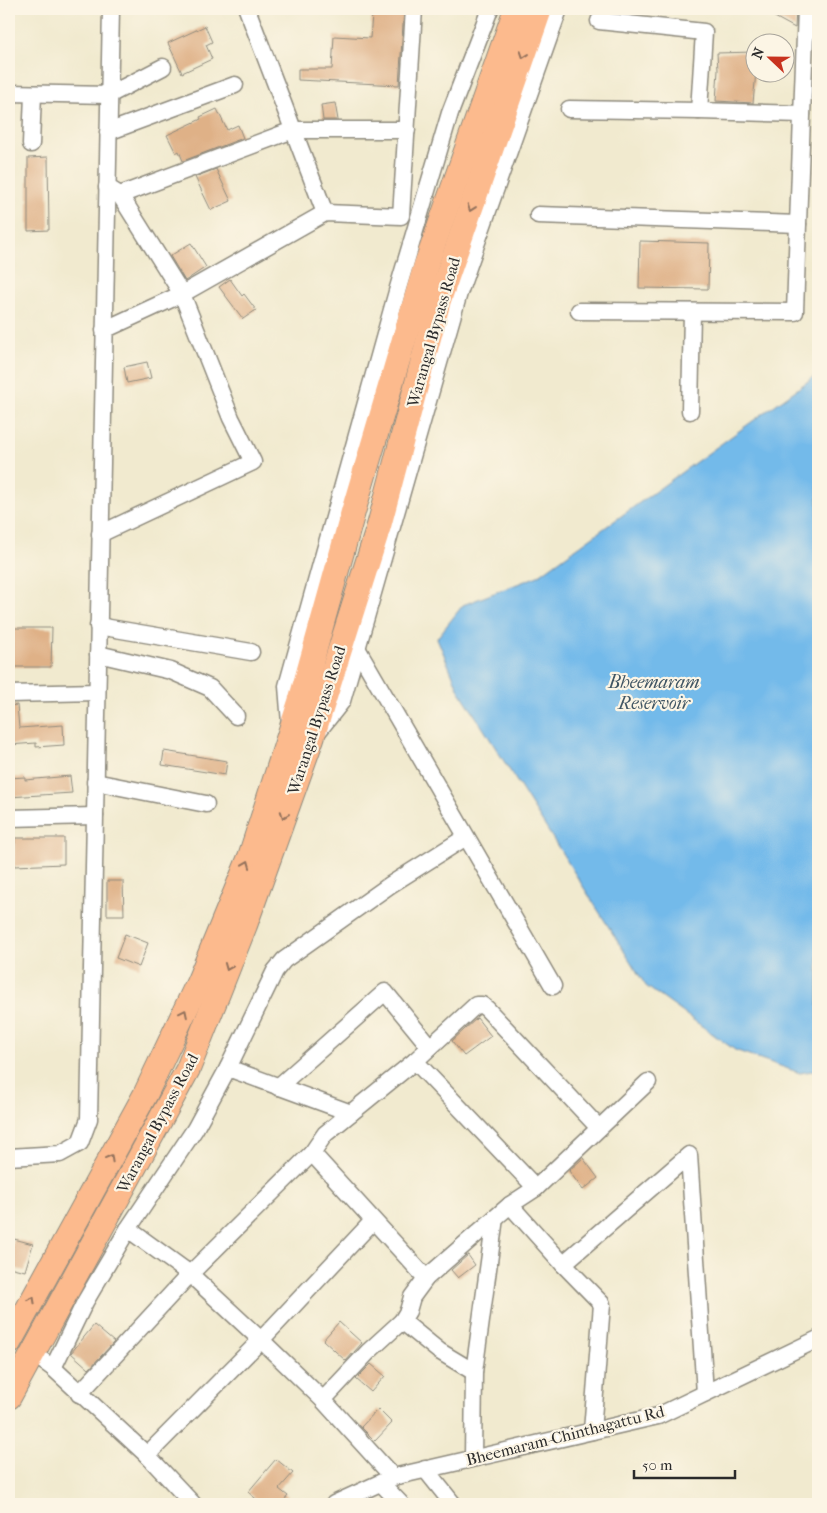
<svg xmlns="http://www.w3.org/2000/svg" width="827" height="1513" viewBox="0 0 827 1513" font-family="'IM FELL French Canon',serif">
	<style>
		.water { fill: #73baea; stroke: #4f728a }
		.building { fill: #dfb187 }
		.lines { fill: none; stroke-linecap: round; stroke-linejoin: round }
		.minor-casing { stroke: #8e8a7d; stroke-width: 19 }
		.highway-casing { stroke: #8e8a7d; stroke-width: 26 }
		.minor { stroke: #fff; stroke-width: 16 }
		.highway { stroke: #fcba8d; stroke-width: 24 }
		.oneway { stroke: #94725c }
		.labels { text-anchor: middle; stroke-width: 4.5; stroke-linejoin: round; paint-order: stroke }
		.street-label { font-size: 16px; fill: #2b2b2b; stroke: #fcf5e5 }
		.water-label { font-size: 18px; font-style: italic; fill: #415664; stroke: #fcf5e5 }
	</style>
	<rect width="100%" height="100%" fill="#fcf5e5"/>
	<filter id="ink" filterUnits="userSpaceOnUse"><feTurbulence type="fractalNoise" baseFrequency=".02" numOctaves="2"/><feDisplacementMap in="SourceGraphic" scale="10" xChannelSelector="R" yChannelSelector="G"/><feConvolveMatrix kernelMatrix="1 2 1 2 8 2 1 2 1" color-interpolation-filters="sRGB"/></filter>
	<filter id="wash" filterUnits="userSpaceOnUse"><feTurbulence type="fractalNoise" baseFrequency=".0096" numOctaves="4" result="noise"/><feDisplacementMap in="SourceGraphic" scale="20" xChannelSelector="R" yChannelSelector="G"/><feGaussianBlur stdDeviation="1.12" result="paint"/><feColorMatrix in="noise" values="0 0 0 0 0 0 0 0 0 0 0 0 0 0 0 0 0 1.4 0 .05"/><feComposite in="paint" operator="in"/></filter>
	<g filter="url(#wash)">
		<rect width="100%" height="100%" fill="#f1eacf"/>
		<polygon class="water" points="818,374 818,1070 800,1073 735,1050 646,986 459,690 437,638 463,605 538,576"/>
		<g id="blocks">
			<g class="building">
				<polygon points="391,9 404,9 399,85 298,80 298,69 332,69 334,36 370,38 372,15 390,16"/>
				<polygon points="760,9 796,9 795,28"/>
				<polygon points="205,26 212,42 206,45 212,59 182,73 168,43"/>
				<polygon points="754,52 756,72 753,103 716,101 718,70 717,53"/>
				<polygon points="335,103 338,120 323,120 321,105"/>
				<polygon points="217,109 227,130 238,125 243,138 183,161 179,151 176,153 167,135 201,119 200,117"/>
				<polygon points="48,157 49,230 28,231 28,158"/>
				<polygon points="216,169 231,201 211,210 195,177"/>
				<polygon points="640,241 709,243 708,289 639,288"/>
				<polygon points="191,243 206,267 185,281 170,256"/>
				<polygon points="230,279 242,296 244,294 256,310 243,319 219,287"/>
				<polygon points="147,362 151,378 127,383 124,367"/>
				<polygon points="12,628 52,628 51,667 11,667"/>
				<polygon points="17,705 19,728 63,725 64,745 36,747 36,743 9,745 9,706"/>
				<polygon points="164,751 227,761 225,775 162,765"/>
				<polygon points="70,776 72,793 9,797 9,778 25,777 25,780"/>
				<polygon points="15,838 64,838 64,864 14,866"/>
				<polygon points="107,881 123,881 124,915 107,915"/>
				<polygon points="125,934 148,943 139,967 116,958"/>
				<polygon points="477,1018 491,1036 464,1056 452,1041"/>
				<polygon points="583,1158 598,1178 583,1190 569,1171"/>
				<polygon points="14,1239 33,1244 25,1271 9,1267 9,1257"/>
				<polygon points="468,1255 475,1265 458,1278 451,1270"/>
				<polygon points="339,1322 362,1343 346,1361 323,1340"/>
				<polygon points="94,1325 114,1342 89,1369 71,1353"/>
				<polygon points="371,1364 385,1376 371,1392 356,1379"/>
				<polygon points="378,1409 392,1423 375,1441 361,1427"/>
				<polygon points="276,1459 293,1473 279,1489 288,1496 281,1504 262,1504 248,1492"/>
			</g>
		</g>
	</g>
	<g filter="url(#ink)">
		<use href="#blocks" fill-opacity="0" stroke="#8e8a7d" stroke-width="1"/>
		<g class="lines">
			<defs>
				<g id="minor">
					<polyline points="247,9 325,213"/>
					<polyline points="599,21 704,32 699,111 802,114"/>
					<polyline points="9,93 109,95 163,67"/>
					<polyline points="569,109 699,111"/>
					<polyline points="108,132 235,85"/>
					<polyline points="31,144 33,94"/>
					<polyline points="120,195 293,130 407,130"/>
					<polyline points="538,215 798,224 806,9"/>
					<polyline points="579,311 795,312 798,224"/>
					<polyline points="104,330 182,294 325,213 401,216 414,9"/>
					<polyline points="690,411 692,312"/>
					<polyline points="100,534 253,462 231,418 182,294 120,195 107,187"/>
					<polyline points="98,626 251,652"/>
					<polyline points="357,648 553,986"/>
					<polyline points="98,654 171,671 210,688 236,716"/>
					<polyline points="9,694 97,692"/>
					<polyline points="290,723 287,686 398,288 450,113 490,9"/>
					<polyline points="319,730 342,701 459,293 559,9"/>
					<polyline points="95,782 206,804"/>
					<polyline points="9,818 95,816"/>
					<polyline points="415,1061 536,1188"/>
					<polyline points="228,1068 351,1113"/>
					<polyline points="278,1087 385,992 430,1047"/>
					<polyline points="312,1153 426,1278"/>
					<polyline points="9,1157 60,1154 80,1143 89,1119 111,9"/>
					<polyline points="510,1205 563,1264 602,1304 592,1431"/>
					<polyline points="128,1229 190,1274 261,1340 323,1400 393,1477"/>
					<polyline points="563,1264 689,1155 705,1393"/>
					<polyline points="402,1321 439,1351 474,1372"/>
					<polyline points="32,1353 53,1368 147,1455 193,1504"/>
					<polyline points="53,1368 85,1302 128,1229 195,1129 228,1068 275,971 284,960 390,885 466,837"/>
					<polyline points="79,1394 190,1274 312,1153 325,1134 415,1061 476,1005 482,1005 487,1009 599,1128"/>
					<polyline points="323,1400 368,1352 402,1321 408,1311 412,1297 426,1278 510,1205 536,1188 648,1082"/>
					<polyline points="147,1455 261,1340 373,1221"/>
					<polyline points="473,1457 474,1372 495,1218"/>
					<polyline points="425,1469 453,1504"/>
					<polyline points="381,1483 401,1504"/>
					<polyline points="334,1504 393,1477 658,1416 818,1339"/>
				</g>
				<g id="highway">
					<polyline points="9,1343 145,1095 199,981 250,857 300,702 353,512 426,265 516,9"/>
					<polyline points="9,1397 188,1069 245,925 312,738 379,526 439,300 540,9"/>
				</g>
			</defs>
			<use href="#minor" class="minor-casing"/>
			<use href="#highway" class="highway-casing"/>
			<use href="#minor" class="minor"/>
			<use href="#highway" class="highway"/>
		</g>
		<defs><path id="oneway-chevron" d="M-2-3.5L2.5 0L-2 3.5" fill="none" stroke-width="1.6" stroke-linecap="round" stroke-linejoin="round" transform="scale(1.25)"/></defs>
		<g class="oneway">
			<use href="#oneway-chevron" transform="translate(524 55) rotate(109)"/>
			<use href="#oneway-chevron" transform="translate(471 208) rotate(109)"/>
			<use href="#oneway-chevron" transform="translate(284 815) rotate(110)"/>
			<use href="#oneway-chevron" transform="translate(247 864) rotate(-68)"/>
			<use href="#oneway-chevron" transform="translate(228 967) rotate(112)"/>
			<use href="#oneway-chevron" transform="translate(184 1013) rotate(-64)"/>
			<use href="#oneway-chevron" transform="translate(110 1158) rotate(-61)"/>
			<use href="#oneway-chevron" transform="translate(32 1300) rotate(-62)"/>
		</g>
	</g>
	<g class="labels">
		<g class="street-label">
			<text transform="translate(433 332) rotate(-74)" y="6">Warangal Bypass Road</text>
			<text transform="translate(316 720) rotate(-72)" y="6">Warangal Bypass Road</text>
			<text transform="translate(157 1123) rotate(-62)" y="6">Warangal Bypass Road</text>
			<text transform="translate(565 1435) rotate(-14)" y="6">Bheemaram-Chinthagattu Rd</text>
		</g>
		<g class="water-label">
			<text x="654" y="688">Bheemaram<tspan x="654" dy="21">Reservoir</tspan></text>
		</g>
	</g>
	<rect width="827" height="1513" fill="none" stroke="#fcf5e5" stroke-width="30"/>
	<g transform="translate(770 58) rotate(292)"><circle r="24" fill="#fcf5e5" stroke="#a8a49b"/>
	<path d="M0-4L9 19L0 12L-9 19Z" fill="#c8321e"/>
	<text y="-8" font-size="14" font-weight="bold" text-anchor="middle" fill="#2b2b2b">N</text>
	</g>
	<path d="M634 1470v8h101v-8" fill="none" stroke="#2b2b2b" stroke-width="2.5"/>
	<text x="642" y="1470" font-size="15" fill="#2b2b2b" stroke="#fcf5e5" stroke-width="4" paint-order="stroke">50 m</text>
</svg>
